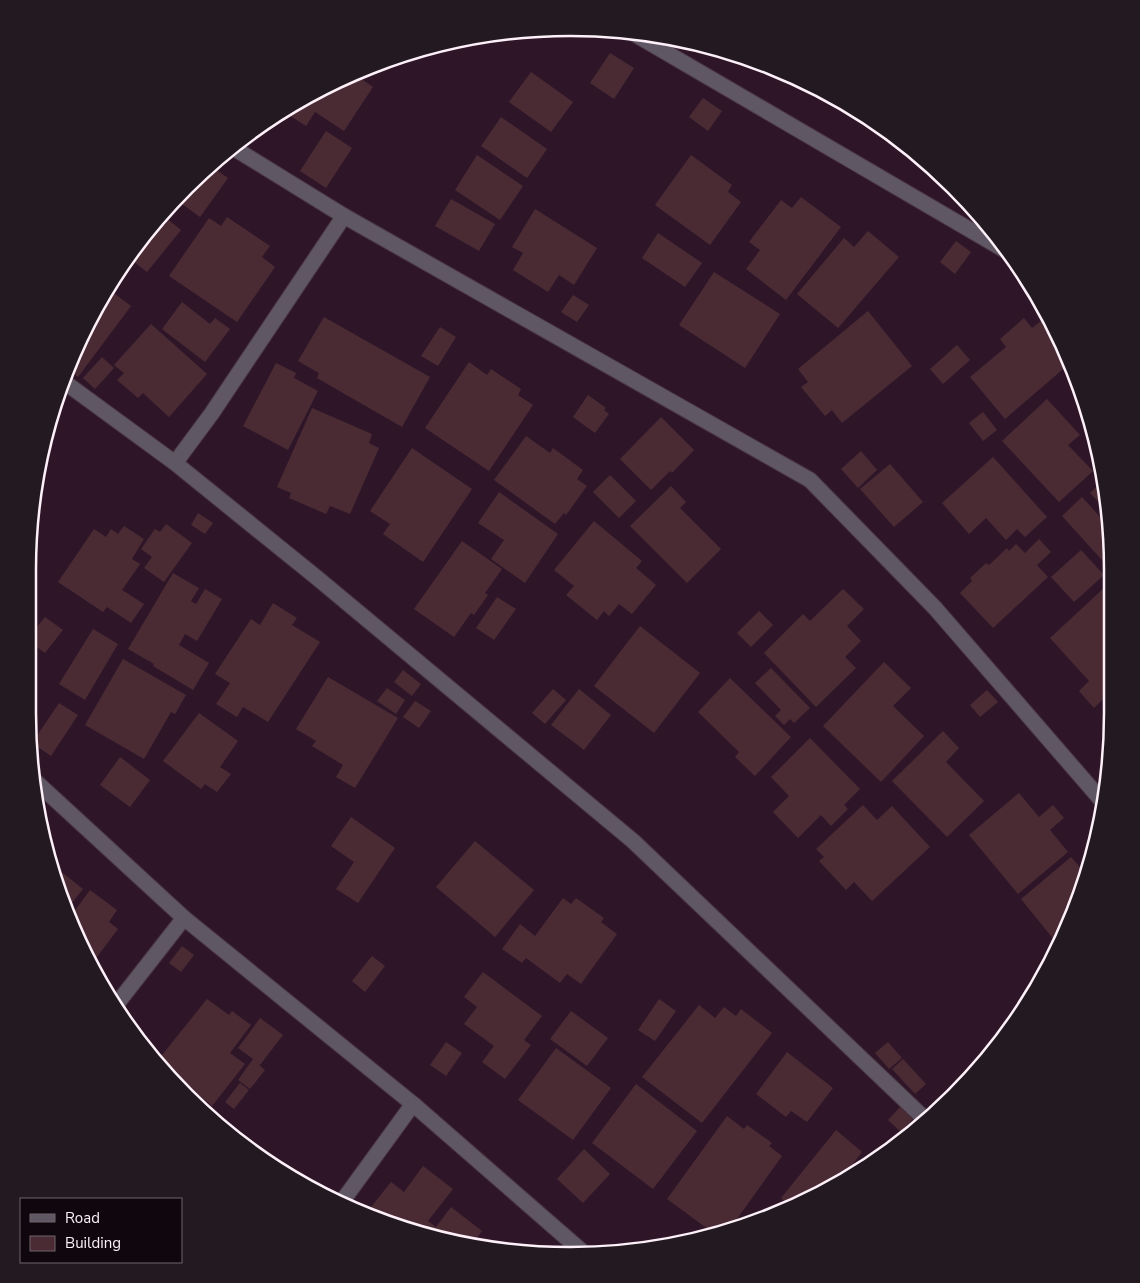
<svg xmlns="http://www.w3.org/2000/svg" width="1140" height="1283" viewBox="0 0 1140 1283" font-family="'Nunito Sans',sans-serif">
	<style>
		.building { fill: #4a2b34 }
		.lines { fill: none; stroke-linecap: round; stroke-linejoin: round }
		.street-casing { stroke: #4b3545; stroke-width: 17 }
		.street { stroke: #5f5864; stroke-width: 15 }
		.rim { fill: none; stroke: #fdf0f9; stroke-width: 2.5 }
	</style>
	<rect width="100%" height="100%" fill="#2e1628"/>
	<g class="building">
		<polygon points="610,53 634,68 614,99 590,83"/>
		<polygon points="531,72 573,102 551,132 509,102"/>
		<polygon points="354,74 373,87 344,131 315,112 306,126 284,112 330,83"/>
		<polygon points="703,98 722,111 708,131 689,117"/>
		<polygon points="501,117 547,149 527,178 481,146"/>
		<polygon points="326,131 352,148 326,188 300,171"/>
		<polygon points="477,155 523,186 500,220 455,190"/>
		<polygon points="691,155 732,185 728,192 741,202 710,245 655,205"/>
		<polygon points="211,166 228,178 200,217 178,201 181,197 179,196"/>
		<polygon points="801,197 841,227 786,300 746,269 760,250 749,242 781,200 792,208"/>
		<polygon points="451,199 495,224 479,251 435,226"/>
		<polygon points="535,209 597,248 574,285 559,275 548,292 513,270 523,253 512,247"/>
		<polygon points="161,214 181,230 147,272 129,258"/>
		<polygon points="227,217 270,246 262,257 275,267 237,322 169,276 209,218 221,226"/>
		<polygon points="868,231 899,257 838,328 797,294 844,238 854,247"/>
		<polygon points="658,233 702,263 685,287 642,258"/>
		<polygon points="956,241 971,252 955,274 940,262"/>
		<polygon points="714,272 780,314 745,368 679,325"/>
		<polygon points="113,281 117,285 96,308 100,299"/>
		<polygon points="111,291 131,306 78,377 67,368 69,363 88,323"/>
		<polygon points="573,295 589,305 577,322 561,312"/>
		<polygon points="182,302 210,324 215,318 230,329 205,362 162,329"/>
		<polygon points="868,311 912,366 842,423 832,410 825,416 801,387 808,382 798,369"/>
		<polygon points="324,317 430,377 402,427 317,378 319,373 298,361"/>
		<polygon points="1046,317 1057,330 1069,364 1005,419 970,377 1006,347 1000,339 1024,318 1032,328"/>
		<polygon points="151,324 207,374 169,417 143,393 138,398 117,380 124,373 114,365"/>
		<polygon points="440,327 456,337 438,366 421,356"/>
		<polygon points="957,345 970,360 943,384 930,369"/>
		<polygon points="102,357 114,368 95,389 83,378"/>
		<polygon points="469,362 487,375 491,369 521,389 518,395 533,405 489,471 425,428"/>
		<polygon points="276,363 296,373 294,378 318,391 288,450 243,426"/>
		<polygon points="588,395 606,408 604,410 609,414 595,433 573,417"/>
		<polygon points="1047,399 1080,435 1068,445 1093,471 1059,502 1002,441"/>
		<polygon points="312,408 372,434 369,443 379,448 350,514 330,506 326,514 289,498 291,493 277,487"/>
		<polygon points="983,412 997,430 983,441 969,423"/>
		<polygon points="661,417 694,450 672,473 670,471 651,490 620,459"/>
		<polygon points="1094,429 1094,430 1097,445 1087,436"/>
		<polygon points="526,436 550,453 553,448 583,470 577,479 587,486 566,515 564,513 555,524 494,480"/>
		<polygon points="412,448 472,489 423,562 383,534 390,524 370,511"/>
		<polygon points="861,451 877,470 858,488 841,469"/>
		<polygon points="993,457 1047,517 1025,537 1017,529 1006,540 986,518 969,534 942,503"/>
		<polygon points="890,464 923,502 894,527 860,489"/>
		<polygon points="610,475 636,501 619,518 593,492"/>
		<polygon points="1103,481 1106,504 1103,507 1090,493"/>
		<polygon points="671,486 686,502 680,508 721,549 687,583 630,526"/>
		<polygon points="499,492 558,534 525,583 491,559 504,540 478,523"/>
		<polygon points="1082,497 1110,528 1111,570 1062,516"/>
		<polygon points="198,513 213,523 205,534 191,525"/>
		<polygon points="594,521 642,561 636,568 656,585 632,614 619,604 609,616 604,611 597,620 566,595 574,586 554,570"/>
		<polygon points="166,524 192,543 164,582 144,568 152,557 141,549 155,529 160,532"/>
		<polygon points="124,526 144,539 132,559 140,564 122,590 144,604 131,623 107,607 103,612 58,582 94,529 106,537 111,529 118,534"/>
		<polygon points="1039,539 1051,552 1037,565 1048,577 993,628 960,593 972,581 970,578 986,563 989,565 1007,548 1009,551 1016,544 1025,553"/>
		<polygon points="462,541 502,569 485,593 488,595 474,615 471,613 454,637 414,609"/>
		<polygon points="1081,550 1104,575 1074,602 1051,577"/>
		<polygon points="173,573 199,588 191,601 196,604 205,589 222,599 197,641 185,634 179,645 209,663 193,690 153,666 154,664 128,649"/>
		<polygon points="1105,587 1111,593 1111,691 1094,708 1079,691 1089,681 1050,638"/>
		<polygon points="843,589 864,609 847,626 861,641 845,657 856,668 816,707 764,653 803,614 810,621"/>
		<polygon points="497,597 516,609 494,640 476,628"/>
		<polygon points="273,603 297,618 292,625 320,642 268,722 243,707 237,717 216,704 230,683 215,674 251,619 260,625"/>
		<polygon points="759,611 773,625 751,647 737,633"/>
		<polygon points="45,617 63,630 45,653 28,641 28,638"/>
		<polygon points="640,626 700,673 654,733 594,686"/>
		<polygon points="93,629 118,644 85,700 59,684"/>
		<polygon points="123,659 186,695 175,714 171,712 144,759 85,725"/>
		<polygon points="884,662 911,688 893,706 924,736 881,782 823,726"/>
		<polygon points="771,668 810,708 794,723 790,719 784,725 775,716 781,710 755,683"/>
		<polygon points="403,670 421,684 412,696 394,682"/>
		<polygon points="328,677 398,718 355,788 336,777 343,765 312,746 316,741 296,729"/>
		<polygon points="730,678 791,737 755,776 735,757 739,752 698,712"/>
		<polygon points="387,688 405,700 396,714 377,701"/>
		<polygon points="553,689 566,700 545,724 532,713"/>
		<polygon points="579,689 611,715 584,750 551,725"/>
		<polygon points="987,690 998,702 980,717 970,705"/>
		<polygon points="415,701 431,711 419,728 403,717"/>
		<polygon points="59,703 78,715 51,756 32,743"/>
		<polygon points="199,713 238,741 220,767 231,774 217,792 205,784 201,789 163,761"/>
		<polygon points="943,731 959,748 946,762 984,801 947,837 892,781"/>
		<polygon points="810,738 860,789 844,805 848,809 831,826 821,815 798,838 773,812 789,796 771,777"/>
		<polygon points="120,757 150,780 130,807 100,785"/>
		<polygon points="1019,793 1039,817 1053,805 1064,818 1050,830 1068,852 1018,894 969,835"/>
		<polygon points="863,805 877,820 892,806 930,847 872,901 854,882 846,890 819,861 824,857 816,849"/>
		<polygon points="351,817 395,848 358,903 336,889 354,862 331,846"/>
		<polygon points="475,841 534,890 495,937 436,887"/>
		<polygon points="1071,857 1086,874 1059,946 1021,899"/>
		<polygon points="54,866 83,889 68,908"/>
		<polygon points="90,890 117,910 109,922 118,929 91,965 83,953 71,916"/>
		<polygon points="563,898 571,904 576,898 604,918 601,922 617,934 581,984 567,974 560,983 526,958 522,963 502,949 520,924 535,936"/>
		<polygon points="182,946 194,955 181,972 169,963"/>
		<polygon points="372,956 385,966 365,992 352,981"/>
		<polygon points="483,972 542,1016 524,1040 531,1045 505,1079 482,1062 494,1046 464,1024 477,1007 464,997"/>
		<polygon points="207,999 229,1015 232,1011 251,1025 230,1053 245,1064 212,1106 158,1060"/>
		<polygon points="659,999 676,1011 655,1041 638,1030"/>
		<polygon points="699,1005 715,1018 724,1007 736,1016 741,1009 772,1033 702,1123 642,1077"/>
		<polygon points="571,1011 608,1038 587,1066 550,1039"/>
		<polygon points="260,1018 283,1035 260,1065 256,1062 265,1070 250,1089 238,1080 253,1059 238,1048"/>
		<polygon points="446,1042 462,1053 446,1076 430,1065"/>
		<polygon points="888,1042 902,1058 889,1069 875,1053"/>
		<polygon points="556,1048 611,1088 573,1140 518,1100"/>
		<polygon points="787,1052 833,1088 807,1122 791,1111 786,1117 756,1094"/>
		<polygon points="903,1059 926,1084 915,1094 892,1069"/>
		<polygon points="240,1083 249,1090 234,1109 225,1102"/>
		<polygon points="636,1084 697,1131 653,1189 592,1143"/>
		<polygon points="900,1107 913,1119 901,1132 888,1120"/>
		<polygon points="727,1116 744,1129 747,1125 772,1143 769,1146 782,1156 729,1230 716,1235 667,1199"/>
		<polygon points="910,1124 916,1129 894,1143"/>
		<polygon points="836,1130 862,1152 852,1165 856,1169 810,1199 791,1207 781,1198"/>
		<polygon points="584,1149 610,1174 583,1203 557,1179"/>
		<polygon points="423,1166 453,1189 428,1221 436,1227 451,1207 482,1231 471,1246 464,1245 367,1212 391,1182 404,1192"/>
	</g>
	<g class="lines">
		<defs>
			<g id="street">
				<polyline points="631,32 1008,252"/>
				<polyline points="232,147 344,216 810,480 935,608 1103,802"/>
				<polyline points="63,381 175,463 316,577 633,841 927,1121"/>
				<polyline points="175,463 212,413 344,216"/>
				<polyline points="34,780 184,918 413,1104 585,1254"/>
				<polyline points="116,1005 184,918"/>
				<polyline points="341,1203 413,1104"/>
			</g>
		</defs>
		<use href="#street" class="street-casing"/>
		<use href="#street" class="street"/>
	</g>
	<path d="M0 0H1140V1283H0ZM570 36H570A534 534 0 0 1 1104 570V713A534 534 0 0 1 570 1247H570A534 534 0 0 1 36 713V570A534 534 0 0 1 570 36Z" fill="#231920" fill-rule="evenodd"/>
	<path class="rim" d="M570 36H570A534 534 0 0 1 1104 570V713A534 534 0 0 1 570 1247H570A534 534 0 0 1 36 713V570A534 534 0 0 1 570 36Z"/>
	<rect x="20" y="1198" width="162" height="65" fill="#10060d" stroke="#6f646b"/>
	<rect x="30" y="1214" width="25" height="8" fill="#5f5864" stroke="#6f646b"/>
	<text x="65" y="1223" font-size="15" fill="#fdf0f9">Road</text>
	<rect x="30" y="1236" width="25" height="15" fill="#4a2b34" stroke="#6f646b"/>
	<text x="65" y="1248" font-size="15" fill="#fdf0f9">Building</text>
</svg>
